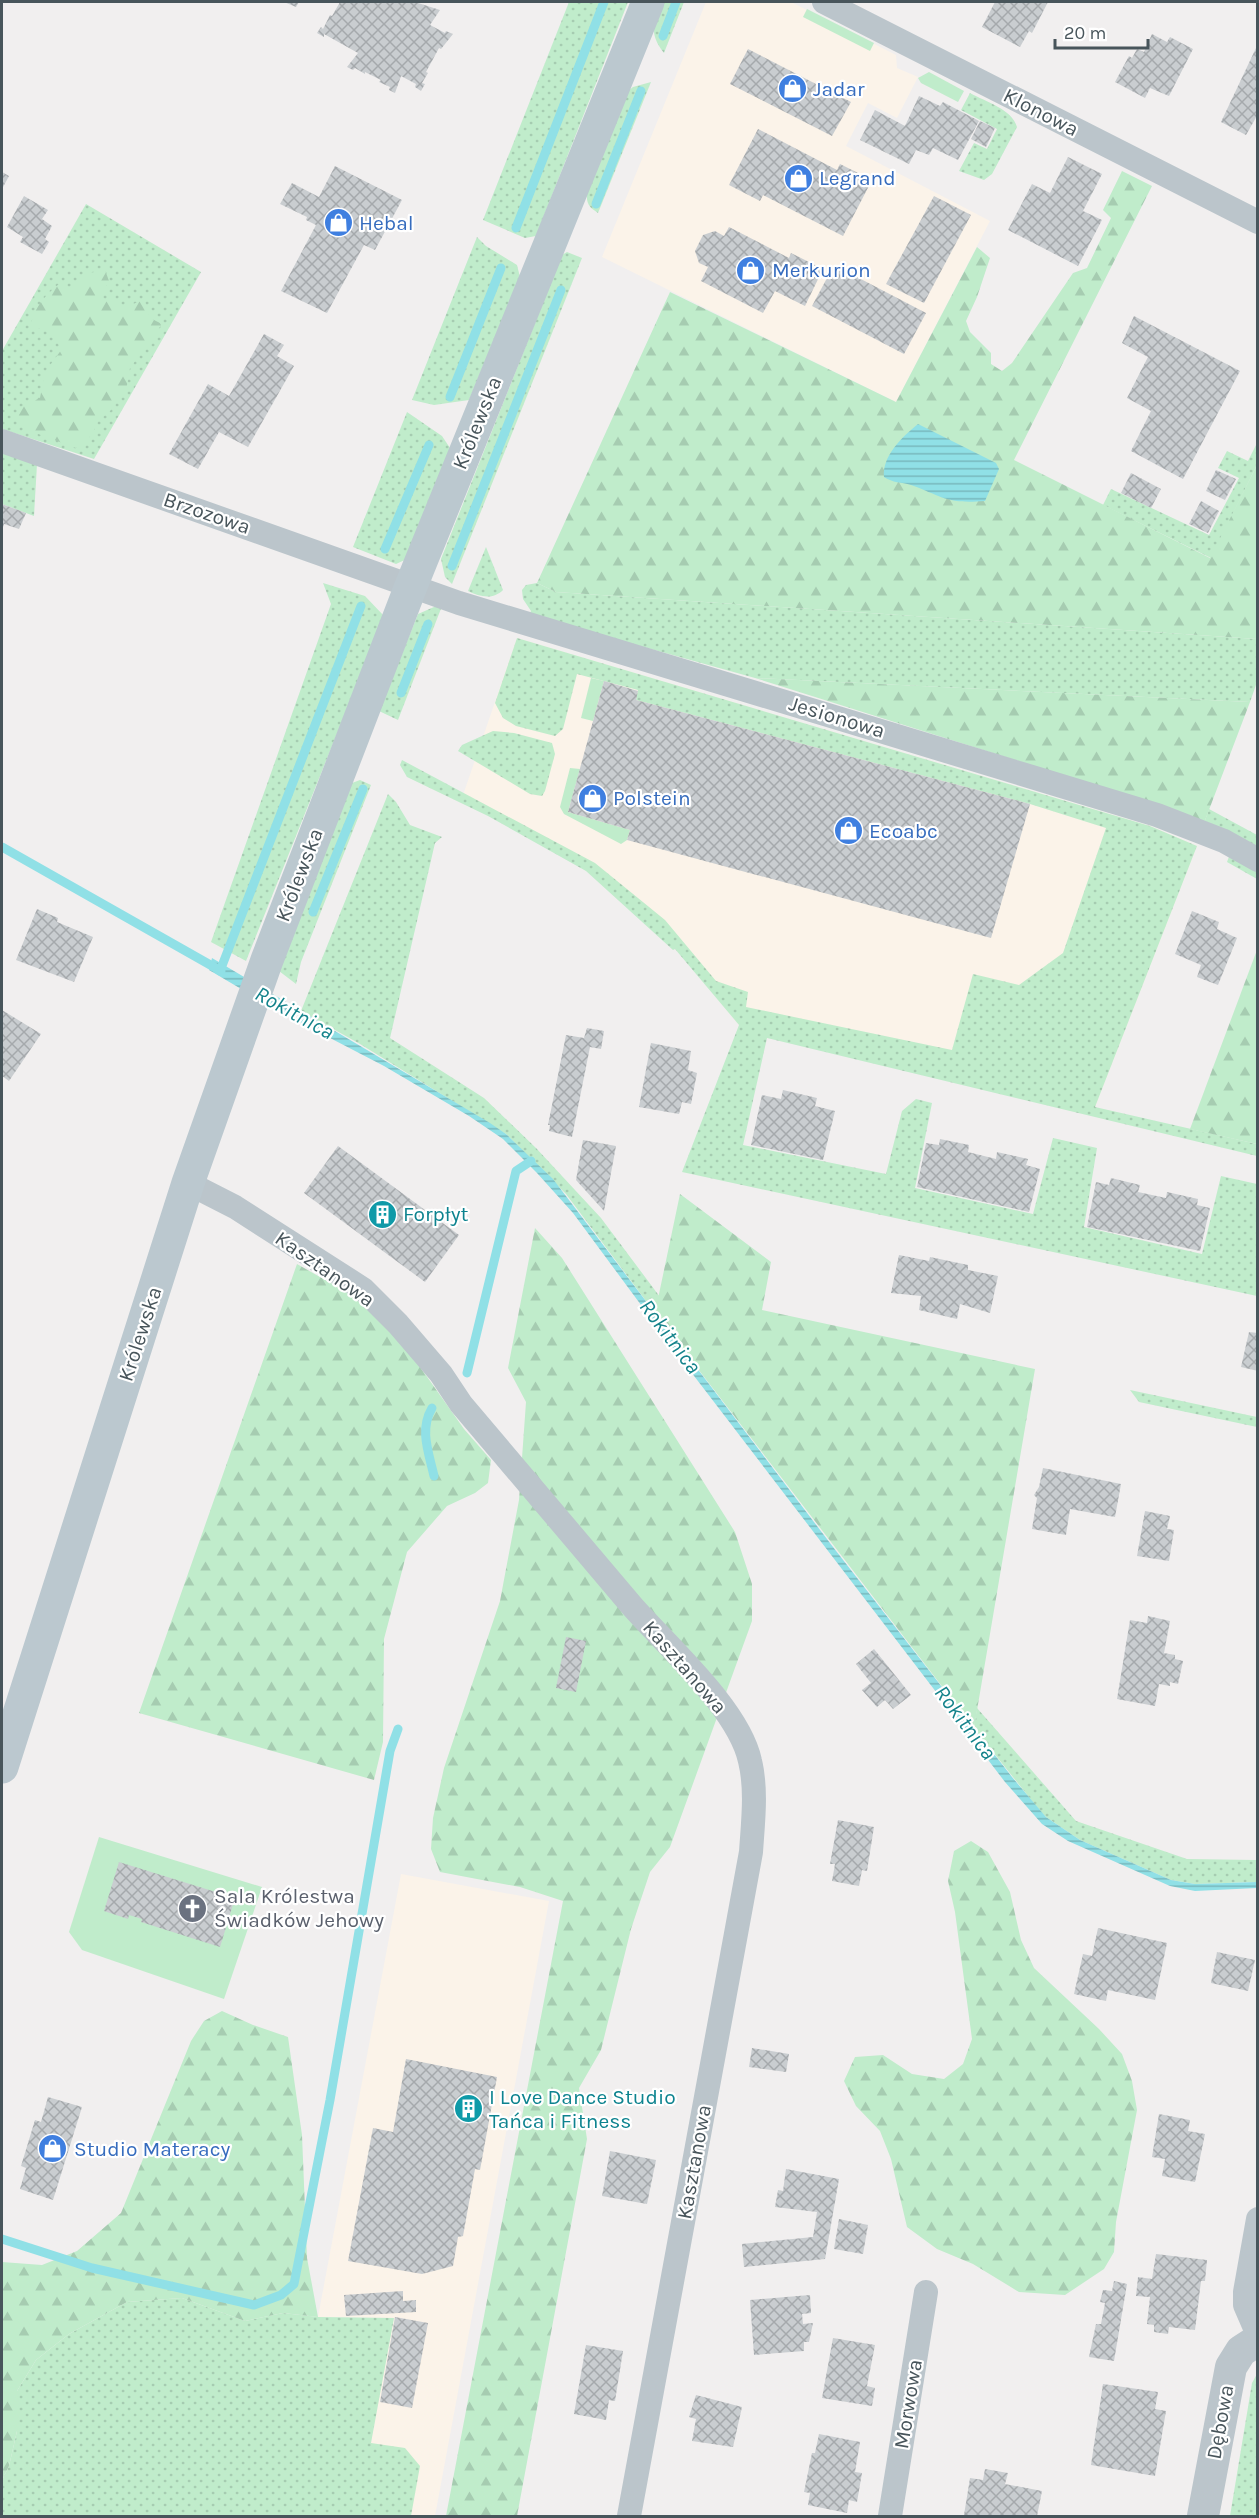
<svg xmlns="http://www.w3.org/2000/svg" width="1259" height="2518" viewBox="0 0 1259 2518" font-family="Karla,sans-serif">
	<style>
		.commercial { fill: #fbf3e9 }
		.grass { fill: url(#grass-dots) }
		.forest { fill: url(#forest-firs) }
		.garden { fill: #c0eccb }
		.water { fill: url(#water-rules) }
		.pier { fill: #f1efef }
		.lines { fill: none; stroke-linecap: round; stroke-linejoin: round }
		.stream { stroke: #90e0e6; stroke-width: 9 }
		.building { fill: url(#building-cross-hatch) }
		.minor { stroke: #bbc5cb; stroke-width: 24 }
		.tertiary { stroke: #bbc5cb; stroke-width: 32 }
		.secondary { stroke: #bbc8cf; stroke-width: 33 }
		.labels { text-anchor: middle; stroke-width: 4.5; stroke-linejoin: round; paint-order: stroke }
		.shop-label { font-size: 21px; fill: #366cbe; stroke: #fff; text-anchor: start }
		.street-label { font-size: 21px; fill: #48555b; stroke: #fff }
		.culture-label { font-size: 21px; fill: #0d838f; stroke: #fff; text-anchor: start }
		.worship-label { font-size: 21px; fill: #5b616d; stroke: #fff; text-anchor: start }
		.water-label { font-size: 22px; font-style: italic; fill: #14838b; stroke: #fff }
	</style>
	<defs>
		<pattern id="grass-dots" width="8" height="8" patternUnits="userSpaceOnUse" patternTransform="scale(1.5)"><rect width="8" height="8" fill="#c0eccb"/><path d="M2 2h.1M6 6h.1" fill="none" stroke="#a6ccb1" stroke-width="1.8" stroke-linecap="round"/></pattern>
		<pattern id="forest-firs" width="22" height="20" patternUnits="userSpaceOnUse" patternTransform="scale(1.5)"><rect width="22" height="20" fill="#c0eccb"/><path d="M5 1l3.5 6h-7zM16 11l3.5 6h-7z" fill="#a6ccb1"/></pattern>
		<pattern id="water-rules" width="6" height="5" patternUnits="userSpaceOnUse" patternTransform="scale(1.5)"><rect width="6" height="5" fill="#90e0e6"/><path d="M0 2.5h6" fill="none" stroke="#78b8bd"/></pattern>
		<pattern id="building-cross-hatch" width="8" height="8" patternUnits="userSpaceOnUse" patternTransform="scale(1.5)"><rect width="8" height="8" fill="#c9cdd0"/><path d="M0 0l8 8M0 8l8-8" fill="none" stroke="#a5a9ac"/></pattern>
	</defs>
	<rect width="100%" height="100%" fill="#f1efef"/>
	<g class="commercial">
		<polygon points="706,2 791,2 896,55 897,68 918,77 897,118 868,103 846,146 990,221 896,402 602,257"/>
		<polygon points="517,638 1150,826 1197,846 1095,1107 739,1025 655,924 587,867 462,798"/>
		<polygon points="401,1874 549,1901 435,2516 357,2516 394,2318 318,2317"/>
	</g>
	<g class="grass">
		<polygon points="569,2 628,2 536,236 525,238 483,220"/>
		<path d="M662,2H684L664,53C648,32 654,24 662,2Z"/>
		<path d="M651,82L598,213C589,207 586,204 587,192L628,91L633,87Z"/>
		<path d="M970,93C986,102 1012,109 1017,127L992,174L984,180L959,171L974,143L987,149L997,129L961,110Z"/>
		<polygon points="86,204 201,272 94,459 2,429 2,351"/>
		<polygon points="477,237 486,246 517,265 520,277 469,400 434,405 412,400"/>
		<polygon points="567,252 582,258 452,584 445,577 441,559 562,255"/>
		<polygon points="407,412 442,436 450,448 407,559 396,564 353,547"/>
		<polygon points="1257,443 1257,465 1211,558 1103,505 1111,489 1209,535 1239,478 1218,468 1227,451 1248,461"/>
		<polygon points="2,451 37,464 34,516 2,504"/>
		<path d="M486,547L503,590C493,600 480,597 468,591Z"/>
		<polygon points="323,583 365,596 384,616 246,961 211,942 331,604"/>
		<polygon points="537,583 556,592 1257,639 1257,682 1250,702 755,678 529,615 531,611 523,599 522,590 526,585"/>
		<polygon points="442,606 398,720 379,711 418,614 434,607"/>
		<polygon points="517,638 1150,826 1197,846 1095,1107 1257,1144 1257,1156 767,1038 743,1145 886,1174 902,1111 916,1099 932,1103 915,1188 1033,1214 1053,1138 1097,1148 1084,1227 1202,1254 1221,1176 1257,1184 1257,1296 682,1172 739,1025 675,949 673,950 586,871 488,816 407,777 400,765 402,760 595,863 665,920 716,981 748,992 746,1007 952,1050 973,974 1019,985 1063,953 1106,828 1030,804 636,700 638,690 577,674 563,729 555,736 516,726 503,718 495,703"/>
		<polygon points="493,731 514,733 552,743 555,754 545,791 542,796 530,794 458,751 462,745"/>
		<polygon points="360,780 371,785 301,962 296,984 279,971 352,783"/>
		<polygon points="388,794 396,802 410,825 442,837 435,843 390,1038 484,1098 536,1148 601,1218 660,1297 655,1313 566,1194 506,1134 360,1044 301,1011"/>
		<polygon points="1209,809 1257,835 1257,847 1204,823"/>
		<polygon points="1230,854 1257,869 1257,879 1227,862"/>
		<polygon points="1130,1390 1257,1417 1257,1427 1139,1402"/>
		<polygon points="977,1708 1076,1821 1187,1859 1257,1860 1257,1882 1195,1884 1171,1880 1080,1840 1046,1817 1036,1806 974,1728"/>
		<polygon points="182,2298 245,2321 283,2313 318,2317 394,2318 371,2443 405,2448 420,2466 411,2516 2,2516 2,2480 9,2466 17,2431 17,2391 36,2360 69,2334 127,2302"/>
		<polygon points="1257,2374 1257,2516 1230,2516 1252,2383"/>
	</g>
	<g class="forest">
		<polygon points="1122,171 1152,186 1014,460 1210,558 1257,465 1257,639 556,592 537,583 670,292 896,402 977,247 990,258 977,297 966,321 970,332 991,353 991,364 1002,371 1012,363 1073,273 1087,268 1111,218 1103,210"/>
		<path d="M105,270L109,281L100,298L116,301L120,306H129L144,299L150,318L162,324L130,368L126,391L110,411L98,421L92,435L76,448L33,432L20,424L17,409L40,398L45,372L62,349L46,328L30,329C34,308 43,297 59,284L68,290L89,273Z"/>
		<polygon points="755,678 1250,702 1204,823 1161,806"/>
		<polygon points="1257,950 1257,1144 1190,1129"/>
		<polygon points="680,1194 771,1262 762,1310 1035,1369 974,1728 655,1313"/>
		<polygon points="535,1228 562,1258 735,1532 752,1584 752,1621 670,1847 650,1872 631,1929 601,2050 579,2088 587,2139 517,2516 446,2516 563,1901 520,1887 440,1872 431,1849 433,1818 444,1768 500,1601 519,1500 526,1402 508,1368"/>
		<polygon points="297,1264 350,1294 401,1340 464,1429 491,1460 488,1483 475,1493 447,1506 407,1552 384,1639 383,1742 374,1780 139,1713"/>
		<polygon points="971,1841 988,1852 1010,1892 1021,1940 1034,1968 1099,2029 1122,2054 1132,2081 1137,2110 1116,2222 1114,2252 1104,2269 1065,2295 1019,2292 973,2264 937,2249 907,2227 891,2159 880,2131 856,2106 844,2081 855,2057 883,2055 912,2074 944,2079 963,2064 972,2039 955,1912 948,1881 954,1851"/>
		<polygon points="222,2011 253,2025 288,2037 302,2135 307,2258 318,2317 283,2313 245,2321 182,2298 127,2302 69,2334 36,2360 17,2391 17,2431 9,2466 2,2480 2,2262 42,2265 77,2251 121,2213 191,2041 204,2021"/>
	</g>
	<g class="garden">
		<polygon points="807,9 874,43 870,51 803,17"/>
		<polygon points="929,72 964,91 958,102 921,83 918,78"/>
		<polygon points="591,678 604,681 593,721 581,718"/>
		<polygon points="570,768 580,769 568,812 630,830 627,840 621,844 564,814 560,807"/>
		<polygon points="99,1837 262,1887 224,1999 82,1950 69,1932"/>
	</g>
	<g class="water">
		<path d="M918,424L996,463L999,469L985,501C946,504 944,497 911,485C901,482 893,483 884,477C882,456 902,437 918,424Z"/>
		<polygon points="212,958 490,1123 506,1134 553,1179 833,1547 1012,1777 1046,1817 1080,1840 1171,1880 1195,1884 1257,1882 1257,1888 1195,1891 1170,1886 1068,1841 1042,1824 1005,1782 678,1355 573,1213 537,1173 503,1139 469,1116 384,1066 280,1012 209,970"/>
	</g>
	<polygon class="pier" points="290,1001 302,1008 295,1024 284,1017"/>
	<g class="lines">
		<g class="stream">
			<polyline points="663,36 676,2"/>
			<polyline points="596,204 641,91"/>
			<polyline points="516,228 604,2"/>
			<polyline points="450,397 501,268"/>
			<polyline points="385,549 429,445"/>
			<polyline points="452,566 561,290"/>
			<polyline points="401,693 428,624"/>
			<polyline points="2,847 221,971"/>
			<polyline points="313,912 363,789"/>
			<polyline points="220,971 361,606"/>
			<polyline points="467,1373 516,1171 531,1161"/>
			<path d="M432,1408C419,1430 429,1453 434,1476"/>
			<polyline points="2,2239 92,2268 254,2305 281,2295 294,2284 330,2100 390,1751 398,1729"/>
		</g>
	</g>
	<g class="building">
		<polygon points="284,2 299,2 296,7"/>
		<polygon points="340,2 415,2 440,10 430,25 445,33 446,31 453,34 441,49 439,48 426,72 428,73 422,83 425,84 421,91 415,87 416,84 401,76 395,93 389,90 390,87 379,82 381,80 365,72 365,74 355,68 353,70 347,67 358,53 324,34 324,37 317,33 321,27 323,29 330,15 332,16"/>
		<polygon points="995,2 1048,2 1032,33 1029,31 1020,47 982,27"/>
		<polygon points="1152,34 1167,42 1170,37 1193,49 1169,96 1150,88 1145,98 1115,82 1129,56 1132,58 1137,49 1144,52"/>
		<polygon points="1256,48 1258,49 1258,114 1246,135 1221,122"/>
		<polygon points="748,49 851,102 832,136 730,84"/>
		<polygon points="919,96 940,106 943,102 979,121 958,160 933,148 929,155 916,150 909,164 860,140 875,110 905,126"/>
		<polygon points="980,121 995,128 986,147 971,139"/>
		<polygon points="758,129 837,170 840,164 872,180 843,236 763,195 760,201 729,185"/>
		<polygon points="1068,157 1102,174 1083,211 1102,220 1078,266 1008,230 1032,184 1050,193"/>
		<polygon points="335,166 402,200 375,250 364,245 327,313 281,291 316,225 306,220 307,217 280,204 292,183 319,197"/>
		<polygon points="2,172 9,176 2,189"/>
		<polygon points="24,196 48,210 42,219 52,226 45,239 49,242 42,254 20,242 23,237 7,227"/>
		<polygon points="934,196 971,215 924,303 886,284"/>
		<polygon points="729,227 789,258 791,253 823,269 805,306 775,291 763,313 701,281 708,267 699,263 695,251 703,235 715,231 724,236"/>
		<polygon points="834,265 926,313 904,354 812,306"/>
		<polygon points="1134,316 1240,371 1183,479 1131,451 1151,411 1127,398 1148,357 1122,343"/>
		<polygon points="264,334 284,345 277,356 294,366 248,447 219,432 198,469 169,454 208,384 229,396"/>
		<polygon points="1216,470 1236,479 1225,500 1206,491"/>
		<polygon points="1131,473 1161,489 1151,508 1121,493"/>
		<polygon points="1201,501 1219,511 1208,533 1189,524"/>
		<polygon points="2,504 26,513 19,529 4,524 2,531"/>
		<polygon points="604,681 638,691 636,700 1030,804 991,938 627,840 630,830 568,812"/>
		<polygon points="37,909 58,918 57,922 93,937 74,982 16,960"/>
		<polygon points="1192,911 1219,922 1217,929 1237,938 1218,985 1197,977 1201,965 1175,954"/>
		<polygon points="2,1010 41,1034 9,1081 2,1076"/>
		<polygon points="587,1028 604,1031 601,1049 590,1047 572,1137 549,1131 550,1125 548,1125 566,1035 584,1038"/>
		<polygon points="651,1043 691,1051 688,1070 697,1073 691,1104 682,1102 679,1114 639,1107"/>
		<polygon points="783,1090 817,1098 815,1106 835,1111 823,1160 751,1145 762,1095 781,1099"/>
		<polygon points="940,1139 969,1145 968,1152 996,1159 997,1152 1028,1159 1026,1165 1040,1169 1029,1212 917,1187 926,1143 939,1145"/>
		<polygon points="583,1140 616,1146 604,1211 576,1180"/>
		<polygon points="338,1146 459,1235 425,1282 304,1193"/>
		<polygon points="1111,1178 1140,1185 1138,1192 1166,1198 1167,1192 1198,1199 1197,1205 1210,1208 1200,1251 1087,1227 1096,1182 1109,1185"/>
		<polygon points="899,1255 929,1261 930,1257 968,1265 968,1270 998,1276 990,1313 960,1304 957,1319 919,1310 921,1296 891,1293"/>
		<polygon points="1249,1332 1258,1333 1258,1371 1241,1367"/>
		<polygon points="1043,1468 1121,1484 1115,1517 1070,1509 1066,1535 1032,1529 1037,1498 1034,1495 1039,1487"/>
		<polygon points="1145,1511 1170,1516 1167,1529 1174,1530 1169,1561 1137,1556"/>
		<polygon points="1148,1616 1170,1621 1164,1653 1175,1655 1175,1659 1183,1661 1178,1684 1170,1682 1170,1686 1159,1684 1155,1706 1117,1699 1130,1620 1147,1623"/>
		<polygon points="566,1637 586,1641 576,1692 556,1688"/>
		<polygon points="874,1649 911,1695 893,1709 885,1700 877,1707 862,1690 871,1683 856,1664"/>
		<polygon points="838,1820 874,1827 867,1871 862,1870 859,1886 832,1881 835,1864 830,1864"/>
		<polygon points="119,1862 235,1898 220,1947 141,1922 142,1919 129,1915 128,1919 104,1911"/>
		<polygon points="1098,1928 1167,1943 1155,2000 1108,1990 1106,2001 1074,1994 1083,1954 1092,1956"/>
		<polygon points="1217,1952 1255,1960 1248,1991 1211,1983"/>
		<polygon points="752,2048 789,2054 786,2072 749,2067"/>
		<polygon points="406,2059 497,2077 480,2170 475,2169 463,2236 458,2237 453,2266 422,2274 348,2261 373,2128 393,2132"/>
		<polygon points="48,2097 82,2107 53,2200 20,2189 26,2168 21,2166 35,2120 41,2122"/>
		<polygon points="1159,2114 1190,2120 1188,2131 1205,2134 1195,2182 1162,2176 1165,2159 1152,2157"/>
		<polygon points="610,2151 656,2160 647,2204 602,2196"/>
		<polygon points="786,2169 839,2179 825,2259 744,2267 742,2244 813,2237 817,2212 775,2207 778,2190 783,2191"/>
		<polygon points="839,2219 868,2225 863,2254 834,2249"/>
		<polygon points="1156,2254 1207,2260 1205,2281 1201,2281 1195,2330 1169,2327 1168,2334 1154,2332 1154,2325 1147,2324 1150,2297 1136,2296 1138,2277 1152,2279"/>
		<polygon points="1114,2281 1127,2284 1114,2361 1089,2357 1096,2324 1101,2324 1105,2303 1100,2302 1103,2290 1112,2291"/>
		<polygon points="403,2291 403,2301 416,2300 416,2312 346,2316 344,2295"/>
		<polygon points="810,2295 811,2313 802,2314 803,2324 813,2323 809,2342 804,2342 804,2351 754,2355 750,2300"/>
		<polygon points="395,2317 428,2323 412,2408 380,2402"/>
		<polygon points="833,2338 875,2345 867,2386 875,2388 872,2406 822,2398"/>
		<polygon points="586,2345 623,2351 615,2401 609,2400 606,2420 574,2414"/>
		<polygon points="1103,2384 1158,2392 1155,2409 1166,2411 1155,2476 1091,2465"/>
		<polygon points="696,2395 742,2407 733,2447 692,2441 696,2419 689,2417"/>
		<polygon points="819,2434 860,2442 855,2472 862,2473 857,2502 849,2500 847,2513 808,2505 810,2493 804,2492 812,2453 815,2453"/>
		<polygon points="985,2469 1008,2473 1005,2484 1042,2491 1037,2516 964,2515 970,2478 983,2480"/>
	</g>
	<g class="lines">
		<g class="minor">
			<polyline points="824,2 1258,222"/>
			<polyline points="2,441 459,603 1157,815 1224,841 1258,860"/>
			<path d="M188,1183L235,1207L363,1289L398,1324L441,1374L461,1404C518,1471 575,1539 632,1606C667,1646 739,1709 750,1761C757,1790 753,1822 751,1852L629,2516"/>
			<polyline points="1258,2219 1245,2292 1245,2305 1258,2335"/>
			<polyline points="890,2516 926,2292"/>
		</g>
		<polyline class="tertiary" points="1203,2516 1231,2367 1241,2351 1258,2340"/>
		<polyline class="secondary" points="2,1767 188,1183 267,960 411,586 648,2"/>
	</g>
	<defs>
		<symbol id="shop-disc" viewBox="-11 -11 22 22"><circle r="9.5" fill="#3f7fe0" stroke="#fff"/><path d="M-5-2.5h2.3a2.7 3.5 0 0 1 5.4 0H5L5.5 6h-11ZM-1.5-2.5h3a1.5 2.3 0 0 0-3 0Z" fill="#fff"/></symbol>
		<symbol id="building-disc" viewBox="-11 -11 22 22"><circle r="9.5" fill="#0f9aa8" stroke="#fff"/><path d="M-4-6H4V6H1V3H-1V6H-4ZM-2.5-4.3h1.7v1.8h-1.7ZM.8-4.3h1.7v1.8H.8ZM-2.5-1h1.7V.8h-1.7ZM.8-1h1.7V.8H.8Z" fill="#fff"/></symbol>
		<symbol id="church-disc" viewBox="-11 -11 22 22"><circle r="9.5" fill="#6b7280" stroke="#fff"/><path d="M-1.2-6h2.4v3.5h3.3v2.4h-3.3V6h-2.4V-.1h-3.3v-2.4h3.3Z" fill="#fff"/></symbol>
	</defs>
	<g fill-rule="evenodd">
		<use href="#shop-disc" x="776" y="72" width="33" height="33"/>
		<use href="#shop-disc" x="782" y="162" width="33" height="33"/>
		<use href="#shop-disc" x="322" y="206" width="33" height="33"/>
		<use href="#shop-disc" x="734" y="254" width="33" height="33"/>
		<use href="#shop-disc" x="576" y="782" width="33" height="33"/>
		<use href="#shop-disc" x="832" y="814" width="33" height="33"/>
		<use href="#building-disc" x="366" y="1198" width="33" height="33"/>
		<use href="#church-disc" x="176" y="1892" width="33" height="33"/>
		<use href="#building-disc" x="452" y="2092" width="33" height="33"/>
		<use href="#shop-disc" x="36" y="2132" width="33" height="33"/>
	</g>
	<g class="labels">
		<g class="shop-label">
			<text x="813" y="96">Jadar</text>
			<text x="819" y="185">Legrand</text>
			<text x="359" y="230">Hebal</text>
			<text x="772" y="277">Merkurion</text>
			<text x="613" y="805">Polstein</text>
			<text x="869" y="838">Ecoabc</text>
			<text x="74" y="2156">Studio Materacy</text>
		</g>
		<g class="street-label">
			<text transform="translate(1041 112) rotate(27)" y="7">Klonowa</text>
			<text transform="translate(477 423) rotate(-68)" y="7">Królewska</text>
			<text transform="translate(207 513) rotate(19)" y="7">Brzozowa</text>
			<text transform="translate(837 717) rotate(17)" y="7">Jesionowa</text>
			<text transform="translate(299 875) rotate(-69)" y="7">Królewska</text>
			<text transform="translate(325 1269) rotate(35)" y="7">Kasztanowa</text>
			<text transform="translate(140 1334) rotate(-72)" y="7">Królewska</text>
			<text transform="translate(685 1667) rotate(49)" y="7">Kasztanowa</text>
			<text transform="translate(694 2162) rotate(-80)" y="7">Kasztanowa</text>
			<text transform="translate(908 2404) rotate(-81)" y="7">Morwowa</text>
			<text transform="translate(1220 2422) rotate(-80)" y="7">Dębowa</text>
		</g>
		<g class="culture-label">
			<text x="403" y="1221">Forpłyt</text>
			<text x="489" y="2104">I Love Dance Studio<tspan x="489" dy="24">Tańca i Fitness</tspan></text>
		</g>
		<g class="worship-label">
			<text x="214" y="1903">Sala Królestwa<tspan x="214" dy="24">Świadków Jehowy</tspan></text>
		</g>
		<g class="water-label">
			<text transform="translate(295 1012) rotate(29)" y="8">Rokitnica</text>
			<text transform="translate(671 1336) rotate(53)" y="8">Rokitnica</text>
			<text transform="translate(966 1722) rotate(53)" y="8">Rokitnica</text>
		</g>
	</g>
	<rect width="1259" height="2518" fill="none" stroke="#48555b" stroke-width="6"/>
	<path d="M1055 39v9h93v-9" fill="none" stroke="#48555b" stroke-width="3"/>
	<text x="1064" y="39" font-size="18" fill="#48555b" stroke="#ffffff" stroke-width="4.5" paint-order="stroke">20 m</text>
</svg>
